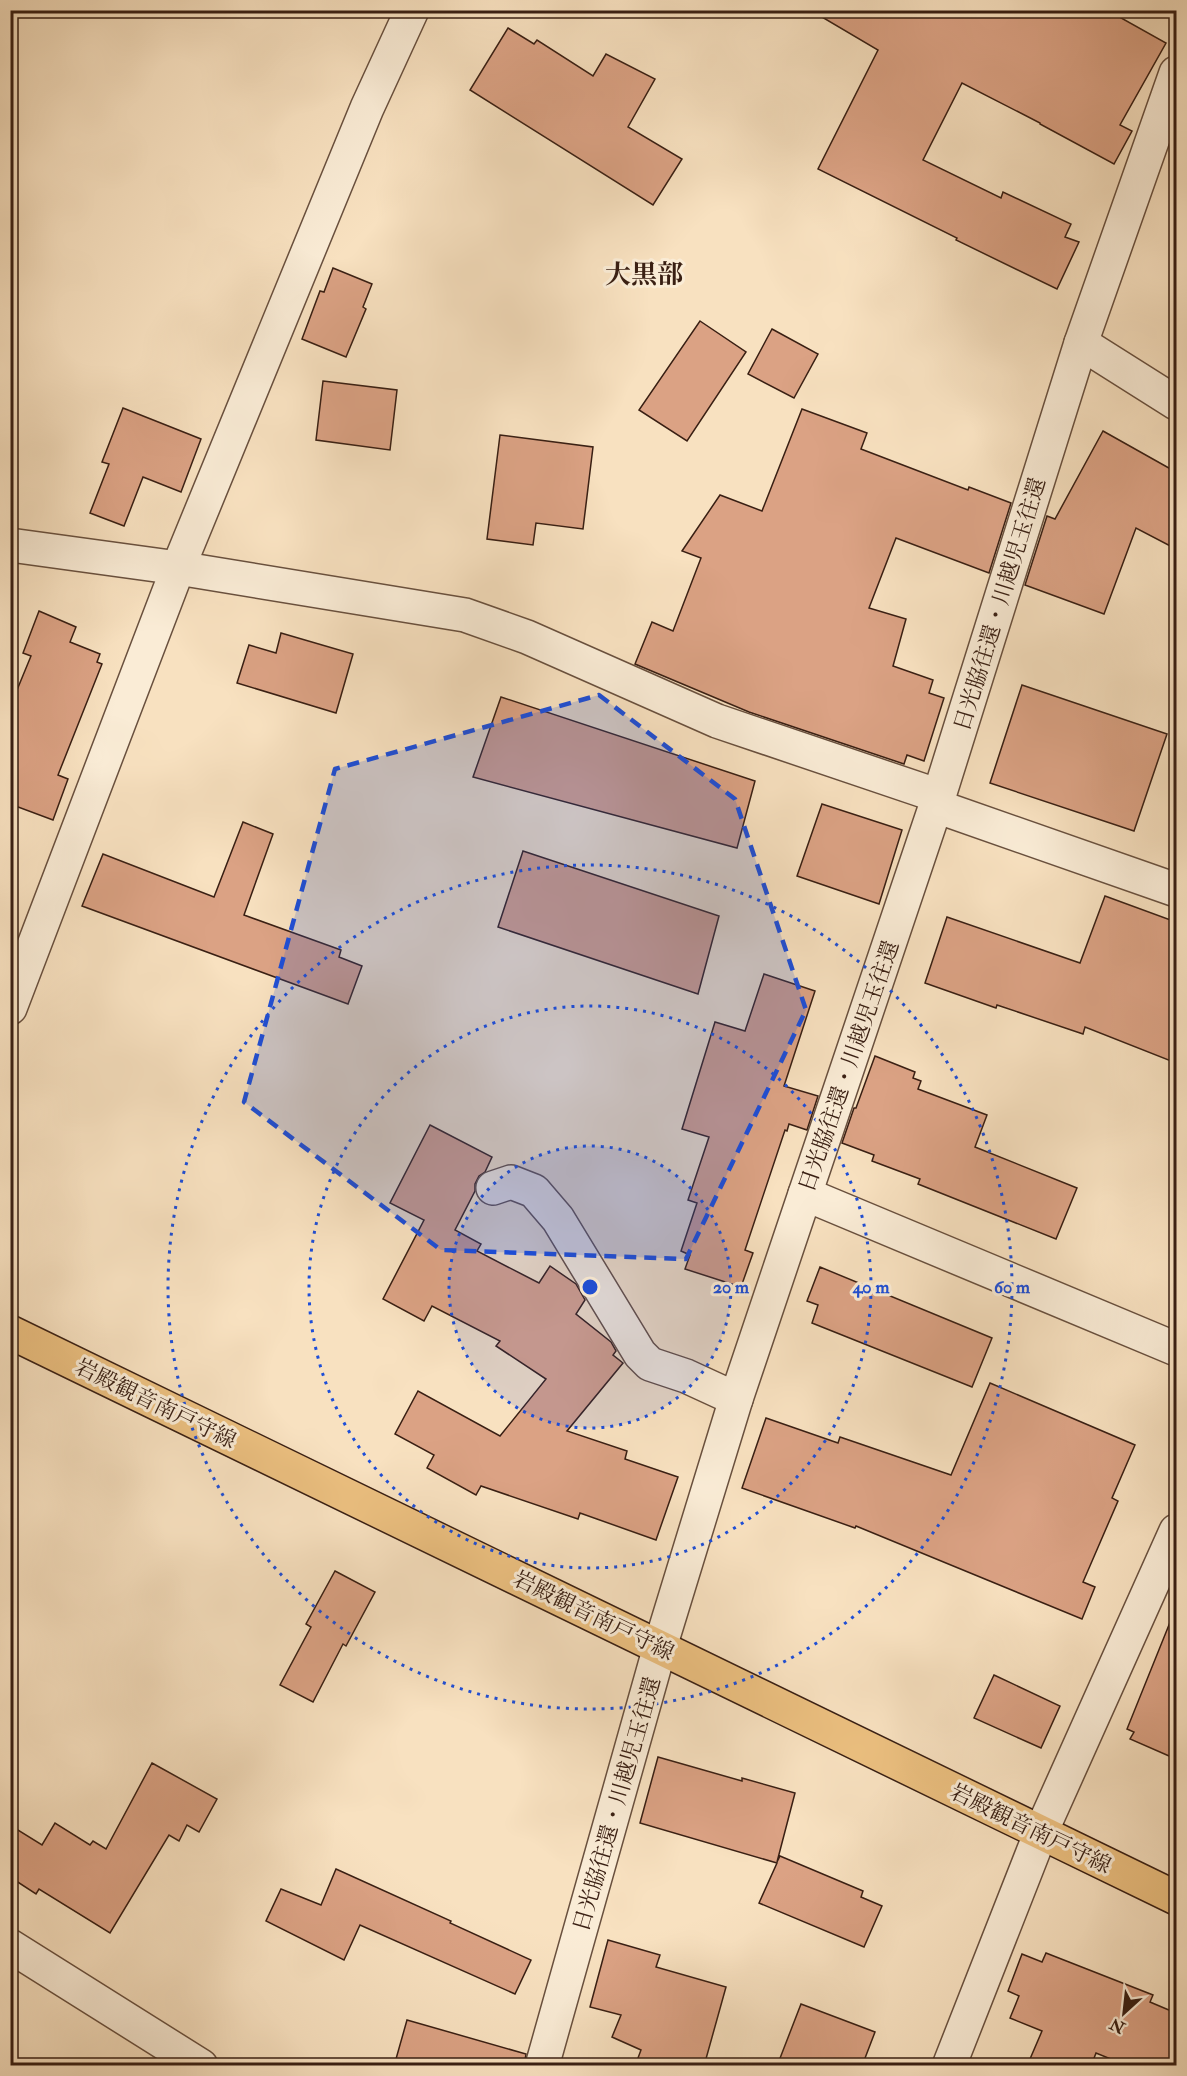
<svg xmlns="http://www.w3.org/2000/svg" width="1187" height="2076" viewBox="0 0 1187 2076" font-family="'IM FELL Double Pica','Noto Serif JP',serif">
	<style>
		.building { fill: #dba284; stroke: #391f13; stroke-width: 1.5 }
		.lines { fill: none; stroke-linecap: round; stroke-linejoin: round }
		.minor-casing { stroke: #69503e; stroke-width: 36 }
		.major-casing { stroke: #391f13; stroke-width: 36 }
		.minor { stroke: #faecd6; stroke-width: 33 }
		.major { stroke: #ecc080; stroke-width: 33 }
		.marked { fill: #1d4ed8; fill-opacity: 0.2; stroke: #1d4ed8; stroke-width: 4.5; stroke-dasharray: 12 8; stroke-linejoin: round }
		.ring { fill: none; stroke: #1d4ed8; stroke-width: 3; stroke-dasharray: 3 6 }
		.labels { text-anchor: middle; stroke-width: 6; stroke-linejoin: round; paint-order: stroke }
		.street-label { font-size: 22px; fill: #391f13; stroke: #faecd6 }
		.quarter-label { font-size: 26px; font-weight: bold; fill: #391f13; stroke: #faecd6 }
		.centre { fill: #1d4ed8; stroke: #faecd6; stroke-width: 3 }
		.ring-label { font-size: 18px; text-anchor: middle; font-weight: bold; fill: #1d4ed8; stroke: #faecd6; stroke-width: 6; stroke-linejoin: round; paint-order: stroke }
	</style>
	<rect width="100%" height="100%" fill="#f8e1c0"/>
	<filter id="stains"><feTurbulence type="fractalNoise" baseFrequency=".00333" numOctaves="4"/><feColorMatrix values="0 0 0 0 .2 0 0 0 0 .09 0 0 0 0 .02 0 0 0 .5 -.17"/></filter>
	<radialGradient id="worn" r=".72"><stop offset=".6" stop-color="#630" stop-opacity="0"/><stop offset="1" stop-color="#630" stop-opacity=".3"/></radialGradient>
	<g class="building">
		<polygon points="810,10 1107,10 1166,43 1120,125 1132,131 1114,164 1040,124 1040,123 962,83 923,160 1001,198 1003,192 1071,224 1065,237 1079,242 1057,289 956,240 957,238 818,169 878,50"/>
		<polygon points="508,28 534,44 537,40 593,76 606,54 655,79 628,127 682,159 653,205 470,90"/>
		<polygon points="333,268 372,284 363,307 366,309 346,357 302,339 320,291 324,292"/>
		<polygon points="700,321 746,352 687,441 639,410"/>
		<polygon points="772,329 818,354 794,398 748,374"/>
		<polygon points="323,381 397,390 390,450 316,440"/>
		<polygon points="123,408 201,439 181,492 143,477 124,526 90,513 109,464 102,462"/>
		<polygon points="802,409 867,433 861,449 968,490 969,487 1011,503 989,573 896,538 869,608 906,619 893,666 933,680 929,693 944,698 924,761 907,755 904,764 749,712 635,664 652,622 673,631 701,558 682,551 720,495 762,511"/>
		<polygon points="1103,431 1176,472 1176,549 1136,528 1104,614 1025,585 1047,516 1055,519"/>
		<polygon points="500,435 593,447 583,529 536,523 533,545 487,539"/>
		<polygon points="39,611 76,627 70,642 100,654 97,662 102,664 58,775 68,779 53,820 10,804 10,707 31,656 23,653"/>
		<polygon points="281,633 353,654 336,713 237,683 249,645 276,653"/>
		<polygon points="1022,685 1167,734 1134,831 990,783"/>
		<polygon points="501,697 755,781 737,848 473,777"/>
		<polygon points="822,804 902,830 879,904 797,876"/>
		<polygon points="243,822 273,834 244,915 341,950 339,957 362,966 348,1004 82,906 103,854 214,897"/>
		<polygon points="523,851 719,916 698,994 498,927"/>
		<polygon points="1105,896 1176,922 1176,1063 1085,1027 1083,1034 997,1005 996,1008 925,983 947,917 1080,963"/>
		<polygon points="764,974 815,991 784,1086 818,1096 807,1130 789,1124 787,1131 785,1130 745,1250 753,1253 741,1287 685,1269 690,1255 681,1251 697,1203 688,1200 709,1137 682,1129 715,1022 745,1031"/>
		<polygon points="875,1056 915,1072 913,1078 921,1081 918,1089 987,1115 975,1147 1077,1188 1056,1239 918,1184 920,1179 872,1161 874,1155 842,1143 854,1108 856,1108"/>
		<polygon points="430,1125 492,1157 485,1172 479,1176 475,1184 475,1191 455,1230 481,1244 477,1251 539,1283 550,1266 576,1284 585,1300 576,1314 611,1342 616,1351 613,1355 623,1363 567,1431 627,1451 625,1459 678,1477 656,1540 580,1513 578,1519 481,1486 476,1495 427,1468 434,1455 395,1434 418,1391 500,1436 546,1379 496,1346 500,1341 432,1306 424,1321 383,1299 424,1220 390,1203"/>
		<polygon points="820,1267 992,1338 972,1387 812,1323 818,1305 807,1301"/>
		<polygon points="990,1383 1135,1445 1112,1498 1118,1501 1083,1582 1095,1587 1082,1619 856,1526 855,1528 742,1488 766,1418 838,1443 840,1437 951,1475"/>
		<polygon points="335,1571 375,1592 346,1646 343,1644 313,1702 280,1685 311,1627 306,1624"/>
		<polygon points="1175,1610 1176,1610 1176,1759 1130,1739 1134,1732 1127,1729"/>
		<polygon points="994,1675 1060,1706 1041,1748 974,1718"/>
		<polygon points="658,1757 742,1781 742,1778 795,1793 777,1862 780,1856 863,1891 861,1897 882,1906 864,1947 759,1903 777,1863 640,1823"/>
		<polygon points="152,1763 217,1799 199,1832 187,1825 179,1841 169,1835 110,1933 39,1889 36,1894 10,1877 10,1825 42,1845 55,1823 90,1845 93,1841 106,1849"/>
		<polygon points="336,1869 451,1921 450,1923 531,1960 515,1994 360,1925 344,1960 266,1921 281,1889 321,1905"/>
		<polygon points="608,1940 660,1955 656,1967 726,1987 704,2066 635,2066 641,2050 612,2037 621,2015 590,2007"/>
		<polygon points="1046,1953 1153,1995 1150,2002 1176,2013 1176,2066 1128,2066 1096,2053 1091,2066 1027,2066 1042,2031 1010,2018 1019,1996 1008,1991 1022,1954 1042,1962"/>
		<polygon points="801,2004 875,2032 862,2066 777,2066"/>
		<polygon points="407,2020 526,2054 524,2066 394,2066"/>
	</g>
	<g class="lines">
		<defs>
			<g id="minor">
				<polyline points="1081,343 1176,403"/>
				<polyline points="10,545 178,568 367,108 412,10"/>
				<polyline points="936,806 1176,890"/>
				<polyline points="10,1008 178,568 465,615 527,637 717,721 939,796"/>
				<polyline points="493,1188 511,1182 534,1191 558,1219 640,1354 650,1364 686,1376 736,1399"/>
				<polyline points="805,1194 1176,1349"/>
				<polyline points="10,1946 201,2066"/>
				<polyline points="542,2066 660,1647 736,1399 939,796 1081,343 1176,73"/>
				<polyline points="949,2066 1041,1832 1176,1531"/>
			</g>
			<polyline id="major" points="10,1332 1176,1898"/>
		</defs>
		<use href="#minor" class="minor-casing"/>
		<use href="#major" class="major-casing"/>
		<use href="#minor" class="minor"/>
		<use href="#major" class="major"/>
	</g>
	<path class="marked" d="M599,695L735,799L806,1010L686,1259L441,1250L244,1102L335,769Z"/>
	<circle cx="590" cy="1287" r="141" fill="#1d4ed8" fill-opacity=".12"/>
	<g class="ring">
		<circle cx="590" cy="1287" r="141"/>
		<circle cx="590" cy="1287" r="281"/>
		<circle cx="590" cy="1287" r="422"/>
	</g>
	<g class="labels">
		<g class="street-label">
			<text transform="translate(999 604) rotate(-73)" y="8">日光脇往還・川越児玉往還</text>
			<text transform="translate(848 1066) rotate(-71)" y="8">日光脇往還・川越児玉往還</text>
			<text transform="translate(156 1403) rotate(26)" y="8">岩殿観音南戸守線</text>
			<text transform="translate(594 1615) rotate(26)" y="8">岩殿観音南戸守線</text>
			<text transform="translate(616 1804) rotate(-74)" y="8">日光脇往還・川越児玉往還</text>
			<text transform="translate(1031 1828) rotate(26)" y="8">岩殿観音南戸守線</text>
		</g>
		<g class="quarter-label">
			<text x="644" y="283">大黒部</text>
		</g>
	</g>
	<circle cx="590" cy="1287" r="9" class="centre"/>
	<g class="ring-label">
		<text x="731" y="1293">20 m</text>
		<text x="871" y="1293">40 m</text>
		<text x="1012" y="1293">60 m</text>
	</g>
	<rect width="1187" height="2076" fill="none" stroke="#f8e1c0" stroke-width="36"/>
	<rect x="12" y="12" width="1163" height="2052" fill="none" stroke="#391f13" stroke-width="3"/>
	<rect x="18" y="18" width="1151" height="2040" fill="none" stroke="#391f13" stroke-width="1.5"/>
	<g transform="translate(1124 2013) rotate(207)" stroke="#faecd6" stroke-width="4.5" paint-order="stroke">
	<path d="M0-4.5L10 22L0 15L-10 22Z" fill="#391f13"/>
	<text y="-9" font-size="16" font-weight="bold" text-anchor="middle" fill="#391f13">N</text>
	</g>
	<rect width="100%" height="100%" filter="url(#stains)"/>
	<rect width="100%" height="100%" fill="url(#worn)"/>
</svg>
